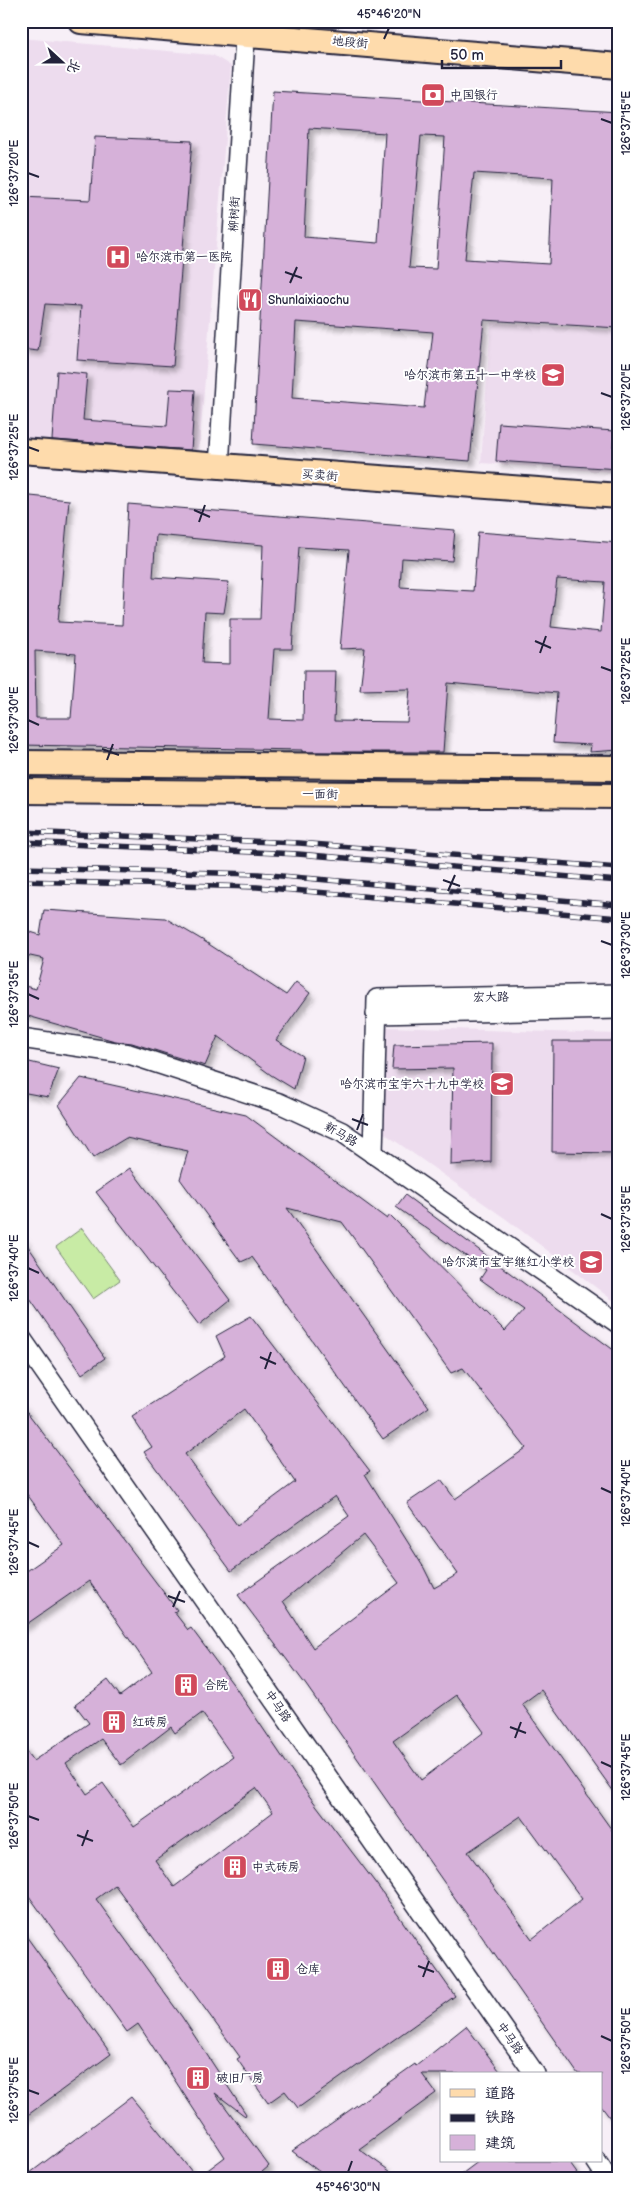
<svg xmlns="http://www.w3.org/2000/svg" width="640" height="2200" viewBox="0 0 640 2200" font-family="'Balsamiq Sans','LXGW WenKai TC',sans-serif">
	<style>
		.built { fill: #eddcee }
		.green { fill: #c8eba5; stroke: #758670 }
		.building { fill: #d6b1d9; stroke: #22223b; fill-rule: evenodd; filter: url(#shadow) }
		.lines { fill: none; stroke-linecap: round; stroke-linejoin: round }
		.minor-casing { stroke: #22223b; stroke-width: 22 }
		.major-casing { stroke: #22223b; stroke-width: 28 }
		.minor { stroke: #fff; stroke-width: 19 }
		.major { stroke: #fedbac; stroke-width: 24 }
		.rail-casing { stroke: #22223b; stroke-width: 5.5 }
		.rail { stroke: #fff; stroke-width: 4; stroke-dasharray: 11; stroke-linecap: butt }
		.ticks { fill: none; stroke: #22223b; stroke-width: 2 }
		.labels { text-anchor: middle; stroke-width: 4; stroke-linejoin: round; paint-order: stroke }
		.street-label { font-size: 12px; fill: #22223b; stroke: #fff }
		.poi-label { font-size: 12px; fill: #22223b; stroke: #fff; text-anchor: start }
		.neatline { fill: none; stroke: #22223b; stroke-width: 2 }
		.ticks-label { font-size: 12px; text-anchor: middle; fill: #22223b }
	</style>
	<defs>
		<filter id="shadow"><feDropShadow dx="4.5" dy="4.5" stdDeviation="2.5" flood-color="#0004"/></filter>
	</defs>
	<rect width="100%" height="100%" fill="#f7eff7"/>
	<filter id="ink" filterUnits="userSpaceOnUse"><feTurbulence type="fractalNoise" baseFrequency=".02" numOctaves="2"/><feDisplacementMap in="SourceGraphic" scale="10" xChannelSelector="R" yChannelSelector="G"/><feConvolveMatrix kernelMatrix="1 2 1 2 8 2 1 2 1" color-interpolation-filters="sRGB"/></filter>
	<g filter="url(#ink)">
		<g class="built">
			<polygon points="21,38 213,55 231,66 199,451 191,462 21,448"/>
			<polygon points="491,322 619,331 619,418 615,472 481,463"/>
			<polygon points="386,1027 619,1034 619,1305 506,1219 384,1133"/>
		</g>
		<polygon class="green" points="82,1228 120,1280 93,1299 56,1247"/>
		<g class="building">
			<path d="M273,91L619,112V328L484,320L470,461L253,444ZM309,128L385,133L378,243L304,237ZM421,136L445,137L436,269L409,268ZM474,173L553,178L549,264L465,259ZM296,322L433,332L424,408L292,398Z"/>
			<polygon points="95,137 192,141 173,366 77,360 81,306 45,304 38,351 21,349 21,197 90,200"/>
			<polygon points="57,371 87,374 83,420 167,426 170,389 195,390 191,450 52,440"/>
			<polygon points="499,423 614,431 613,447 619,448 619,469 496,461"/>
			<path d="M21,495L69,500L58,622L122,625L128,504L455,530L452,561L402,558L400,587L473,591L478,532L619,543V750L590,752L591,745L553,743L557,693L448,683L443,752H302V750L21,745ZM156,535L263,545L260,619H230V664L202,663L205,612L224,613L229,582L153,577ZM299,547L349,550L340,649L365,648L360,690L410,689L407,722L334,721L336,671H304L303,720L269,719L274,649H292ZM557,579L605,582L601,632L551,627ZM35,651L76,654L71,718H36Z"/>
			<polygon points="44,910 165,918 204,941 286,995 296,982 310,993 276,1040 303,1056 294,1089 271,1075 218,1036 205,1066 132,1043 115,1041 21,1014 21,985 36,989 44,959 21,954 21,929 40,935"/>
			<polygon points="553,1041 619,1041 619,1153 552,1152"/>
			<polygon points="492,1043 491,1162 451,1165 453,1068 392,1069 394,1045"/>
			<polygon points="21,1060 59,1069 48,1097 21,1092"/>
			<path d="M81,1078L246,1115L387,1219L390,1215L505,1331L524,1310L480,1279L486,1270L396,1207L405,1195L619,1354V1370L616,1377L619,1379V1799L541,1690L522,1704L619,1840V2130L601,2106V2074H578L306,1685L238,1595L349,1516L335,1496L231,1571L144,1452L152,1447L132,1417L225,1356L216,1336L251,1316L370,1471L365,1474L424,1568L434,1588L458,1574L407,1503L441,1480L455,1499L526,1448L463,1368L451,1373L342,1222L287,1208L429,1407L383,1439L252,1257L241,1262L180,1179L188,1151L126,1138L93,1158L59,1105ZM244,1409L295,1482L237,1525L185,1454ZM363,1535L399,1583L313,1648L283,1601ZM457,1695L484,1732L421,1780L393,1741ZM521,1816L582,1899L532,1939L468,1852Z"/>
			<polygon points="130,1168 230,1300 199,1325 96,1192"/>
			<polygon points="21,1236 105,1358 82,1374 21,1286"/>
			<path d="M21,1404L177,1610L174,1612L188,1630L191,1628L235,1687L304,1789L377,1885L455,1996L298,2108L285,2091L268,2103L237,2059L240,2057L115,1885L96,1899L182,2017L246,2114L245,2116L215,2093L269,2166L254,2179H22L131,2097L197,2178L225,2157L138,2024L127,2032L21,1885V1744L33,1761L89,1723L75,1705L108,1680L120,1696L152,1672L89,1581L21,1628V1575L64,1545L21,1486ZM202,1713L233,1757L134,1827L103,1783L87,1794L66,1763L101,1739L121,1765L171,1727L175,1733ZM256,1788L273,1812L174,1887L155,1860Z"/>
			<polygon points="21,1929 111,2054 21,2120"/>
			<polygon points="466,2026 502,2074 422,2074 436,2093 359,2149 401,2179 329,2179 292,2151 415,2064 416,2066"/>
			<polygon points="479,2161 568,2161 581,2179 455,2179"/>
		</g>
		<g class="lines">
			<defs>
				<g id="minor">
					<polyline points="219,467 246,21"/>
					<polyline points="376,1014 619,1009"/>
					<polyline points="21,1038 129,1054 279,1103 342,1132 619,1324"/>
					<polyline points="373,1154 377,999 619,994"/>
					<polyline points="21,1338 535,2074"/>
					<polyline points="596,2161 608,2179"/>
				</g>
				<g id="major">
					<polyline points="81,21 619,66"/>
					<polyline points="21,451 619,496"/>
					<polyline points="21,763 619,768"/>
					<polyline points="21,791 619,796"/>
				</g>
			</defs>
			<use href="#minor" class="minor-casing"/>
			<use href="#major" class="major-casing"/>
			<use href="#minor" class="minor"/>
			<use href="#major" class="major"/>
			<defs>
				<g id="rail">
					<polyline points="21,832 299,843 619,868"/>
					<polyline points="21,842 298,854 619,881"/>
					<polyline points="21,868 258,874 619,905"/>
					<polyline points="21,881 257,887 619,918"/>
				</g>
			</defs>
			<use href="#rail" class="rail-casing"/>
			<use href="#rail" class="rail"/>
		</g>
	</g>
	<path class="ticks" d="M384,39L389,28M601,119L612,123M28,173L39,177M285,272L302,278M290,283L297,267M601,393L612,397M28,447L39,451M194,510L210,517M199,522L205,505M535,641L551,648M540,653L546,636M601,667L612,671M28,720L39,725M102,749L119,755M107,760L113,744M443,880L460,886M448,891L455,875M601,941L612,945M28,994L39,999M352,1119L368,1125M357,1130L363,1114M601,1214L612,1219M28,1268L39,1273M260,1357L276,1364M265,1369L271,1352M601,1488L612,1493M28,1542L39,1547M168,1596L185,1602M173,1607L180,1591M510,1727L526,1733M515,1738L521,1722M601,1762L612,1767M28,1816L39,1820M77,1835L93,1841M82,1846L88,1830M418,1966L434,1972M423,1977L429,1961M601,2036L612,2041M28,2090L39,2094M348,2172L352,2161"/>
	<defs>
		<symbol id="bank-square" viewBox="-11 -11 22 22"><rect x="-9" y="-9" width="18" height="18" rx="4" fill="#d1495b" stroke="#fff"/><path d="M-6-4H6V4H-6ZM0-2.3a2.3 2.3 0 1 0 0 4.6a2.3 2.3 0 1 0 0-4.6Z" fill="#fff"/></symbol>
		<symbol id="hospital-square" viewBox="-11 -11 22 22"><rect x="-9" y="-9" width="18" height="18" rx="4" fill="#d1495b" stroke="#fff"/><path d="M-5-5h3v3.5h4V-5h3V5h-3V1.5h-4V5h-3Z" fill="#fff"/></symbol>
		<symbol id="restaurant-square" viewBox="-11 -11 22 22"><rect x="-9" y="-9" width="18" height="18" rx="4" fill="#d1495b" stroke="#fff"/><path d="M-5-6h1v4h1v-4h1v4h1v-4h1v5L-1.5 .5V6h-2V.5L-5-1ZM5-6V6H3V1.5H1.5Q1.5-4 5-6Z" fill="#fff"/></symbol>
		<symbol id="school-square" viewBox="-11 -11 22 22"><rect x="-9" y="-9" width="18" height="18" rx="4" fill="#d1495b" stroke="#fff"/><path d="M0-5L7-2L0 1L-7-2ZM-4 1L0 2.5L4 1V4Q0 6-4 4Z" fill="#fff"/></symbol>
		<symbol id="building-square" viewBox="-11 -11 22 22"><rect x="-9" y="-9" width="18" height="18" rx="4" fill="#d1495b" stroke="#fff"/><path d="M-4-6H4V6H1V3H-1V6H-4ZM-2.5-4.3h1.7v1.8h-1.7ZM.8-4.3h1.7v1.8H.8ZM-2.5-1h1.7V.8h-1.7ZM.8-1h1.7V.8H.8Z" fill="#fff"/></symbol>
	</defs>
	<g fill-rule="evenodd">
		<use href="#bank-square" x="419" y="81" width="28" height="28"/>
		<use href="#hospital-square" x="104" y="243" width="28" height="28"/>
		<use href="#restaurant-square" x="236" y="286" width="28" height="28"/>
		<use href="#school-square" x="539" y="361" width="28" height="28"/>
		<use href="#school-square" x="488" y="1070" width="28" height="28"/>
		<use href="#school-square" x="577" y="1248" width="28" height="28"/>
		<use href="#building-square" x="172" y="1671" width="28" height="28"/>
		<use href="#building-square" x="100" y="1708" width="28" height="28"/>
		<use href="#building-square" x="221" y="1853" width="28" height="28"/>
		<use href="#building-square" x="264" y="1955" width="28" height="28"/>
		<use href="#building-square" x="184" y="2064" width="28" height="28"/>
	</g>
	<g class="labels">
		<g class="street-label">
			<text transform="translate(350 42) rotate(5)" y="4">地段街</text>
			<text transform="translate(234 214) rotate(-87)" y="4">柳树街</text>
			<text transform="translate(320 475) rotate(4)" y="4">买卖街</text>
			<text transform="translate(320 794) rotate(1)" y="4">一面街</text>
			<text transform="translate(491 997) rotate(-1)" y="4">宏大路</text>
			<text transform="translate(341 1134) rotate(30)" y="4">新马路</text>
			<text transform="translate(278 1706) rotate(55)" y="4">中马路</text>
			<text transform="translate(510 2038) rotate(55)" y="4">中马路</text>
		</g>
		<g class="poi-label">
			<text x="450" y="99">中国银行</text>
			<text x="136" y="261">哈尔滨市第一医院</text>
			<text x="268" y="304">Shunlaixiaochu</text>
			<text x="536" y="379" text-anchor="end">哈尔滨市第五十一中学校</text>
			<text x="484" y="1088" text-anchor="end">哈尔滨市宝宇六十九中学校</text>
			<text x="574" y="1266" text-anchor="end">哈尔滨市宝宇继红小学校</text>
			<text x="204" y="1689">合院</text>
			<text x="132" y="1726">红砖房</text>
			<text x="252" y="1871">中式砖房</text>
			<text x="296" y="1973">仓库</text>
			<text x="216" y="2082">破旧厂房</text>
		</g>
	</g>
	<rect width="640" height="2200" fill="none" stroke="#fff" stroke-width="55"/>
	<rect x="440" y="2072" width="162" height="90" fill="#ffffff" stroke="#a7a7b1"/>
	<rect x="450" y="2089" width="25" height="8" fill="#fedbac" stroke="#a7a7b1"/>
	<text x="485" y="2098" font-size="15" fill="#22223b">道路</text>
	<rect x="450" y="2114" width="25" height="8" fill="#22223b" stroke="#a7a7b1"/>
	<text x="485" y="2122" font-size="15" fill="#22223b">铁路</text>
	<rect x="450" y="2135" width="25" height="15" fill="#d6b1d9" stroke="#a7a7b1"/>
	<text x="485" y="2148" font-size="15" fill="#22223b">建筑</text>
	<g transform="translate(62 62) rotate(111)" stroke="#ffffff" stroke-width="4" paint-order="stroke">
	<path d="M0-4L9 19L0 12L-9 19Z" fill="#22223b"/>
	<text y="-8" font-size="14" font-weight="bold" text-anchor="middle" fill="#22223b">北</text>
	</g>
	<path d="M442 60v8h119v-8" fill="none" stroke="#22223b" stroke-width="2.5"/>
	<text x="450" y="60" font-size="15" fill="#22223b" stroke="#ffffff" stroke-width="4" paint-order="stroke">50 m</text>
	<rect x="28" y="28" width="584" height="2144" class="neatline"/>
	<g class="ticks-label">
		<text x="389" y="18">45°46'20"N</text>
		<text transform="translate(626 123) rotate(-90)" y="4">126°37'15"E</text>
		<text transform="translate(14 173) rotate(-90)" y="4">126°37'20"E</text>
		<text transform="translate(626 397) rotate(-90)" y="4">126°37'20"E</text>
		<text transform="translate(14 447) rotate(-90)" y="4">126°37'25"E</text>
		<text transform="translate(626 671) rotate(-90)" y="4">126°37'25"E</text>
		<text transform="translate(14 720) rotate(-90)" y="4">126°37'30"E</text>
		<text transform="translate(626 945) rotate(-90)" y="4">126°37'30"E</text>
		<text transform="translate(14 994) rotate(-90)" y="4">126°37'35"E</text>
		<text transform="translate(626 1219) rotate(-90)" y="4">126°37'35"E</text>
		<text transform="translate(14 1268) rotate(-90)" y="4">126°37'40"E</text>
		<text transform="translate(626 1493) rotate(-90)" y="4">126°37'40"E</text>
		<text transform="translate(14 1542) rotate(-90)" y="4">126°37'45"E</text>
		<text transform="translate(626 1767) rotate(-90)" y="4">126°37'45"E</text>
		<text transform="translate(14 1816) rotate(-90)" y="4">126°37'50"E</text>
		<text transform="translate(626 2041) rotate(-90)" y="4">126°37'50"E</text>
		<text transform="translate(14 2090) rotate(-90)" y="4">126°37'55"E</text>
		<text x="348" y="2191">45°46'30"N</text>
	</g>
</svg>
